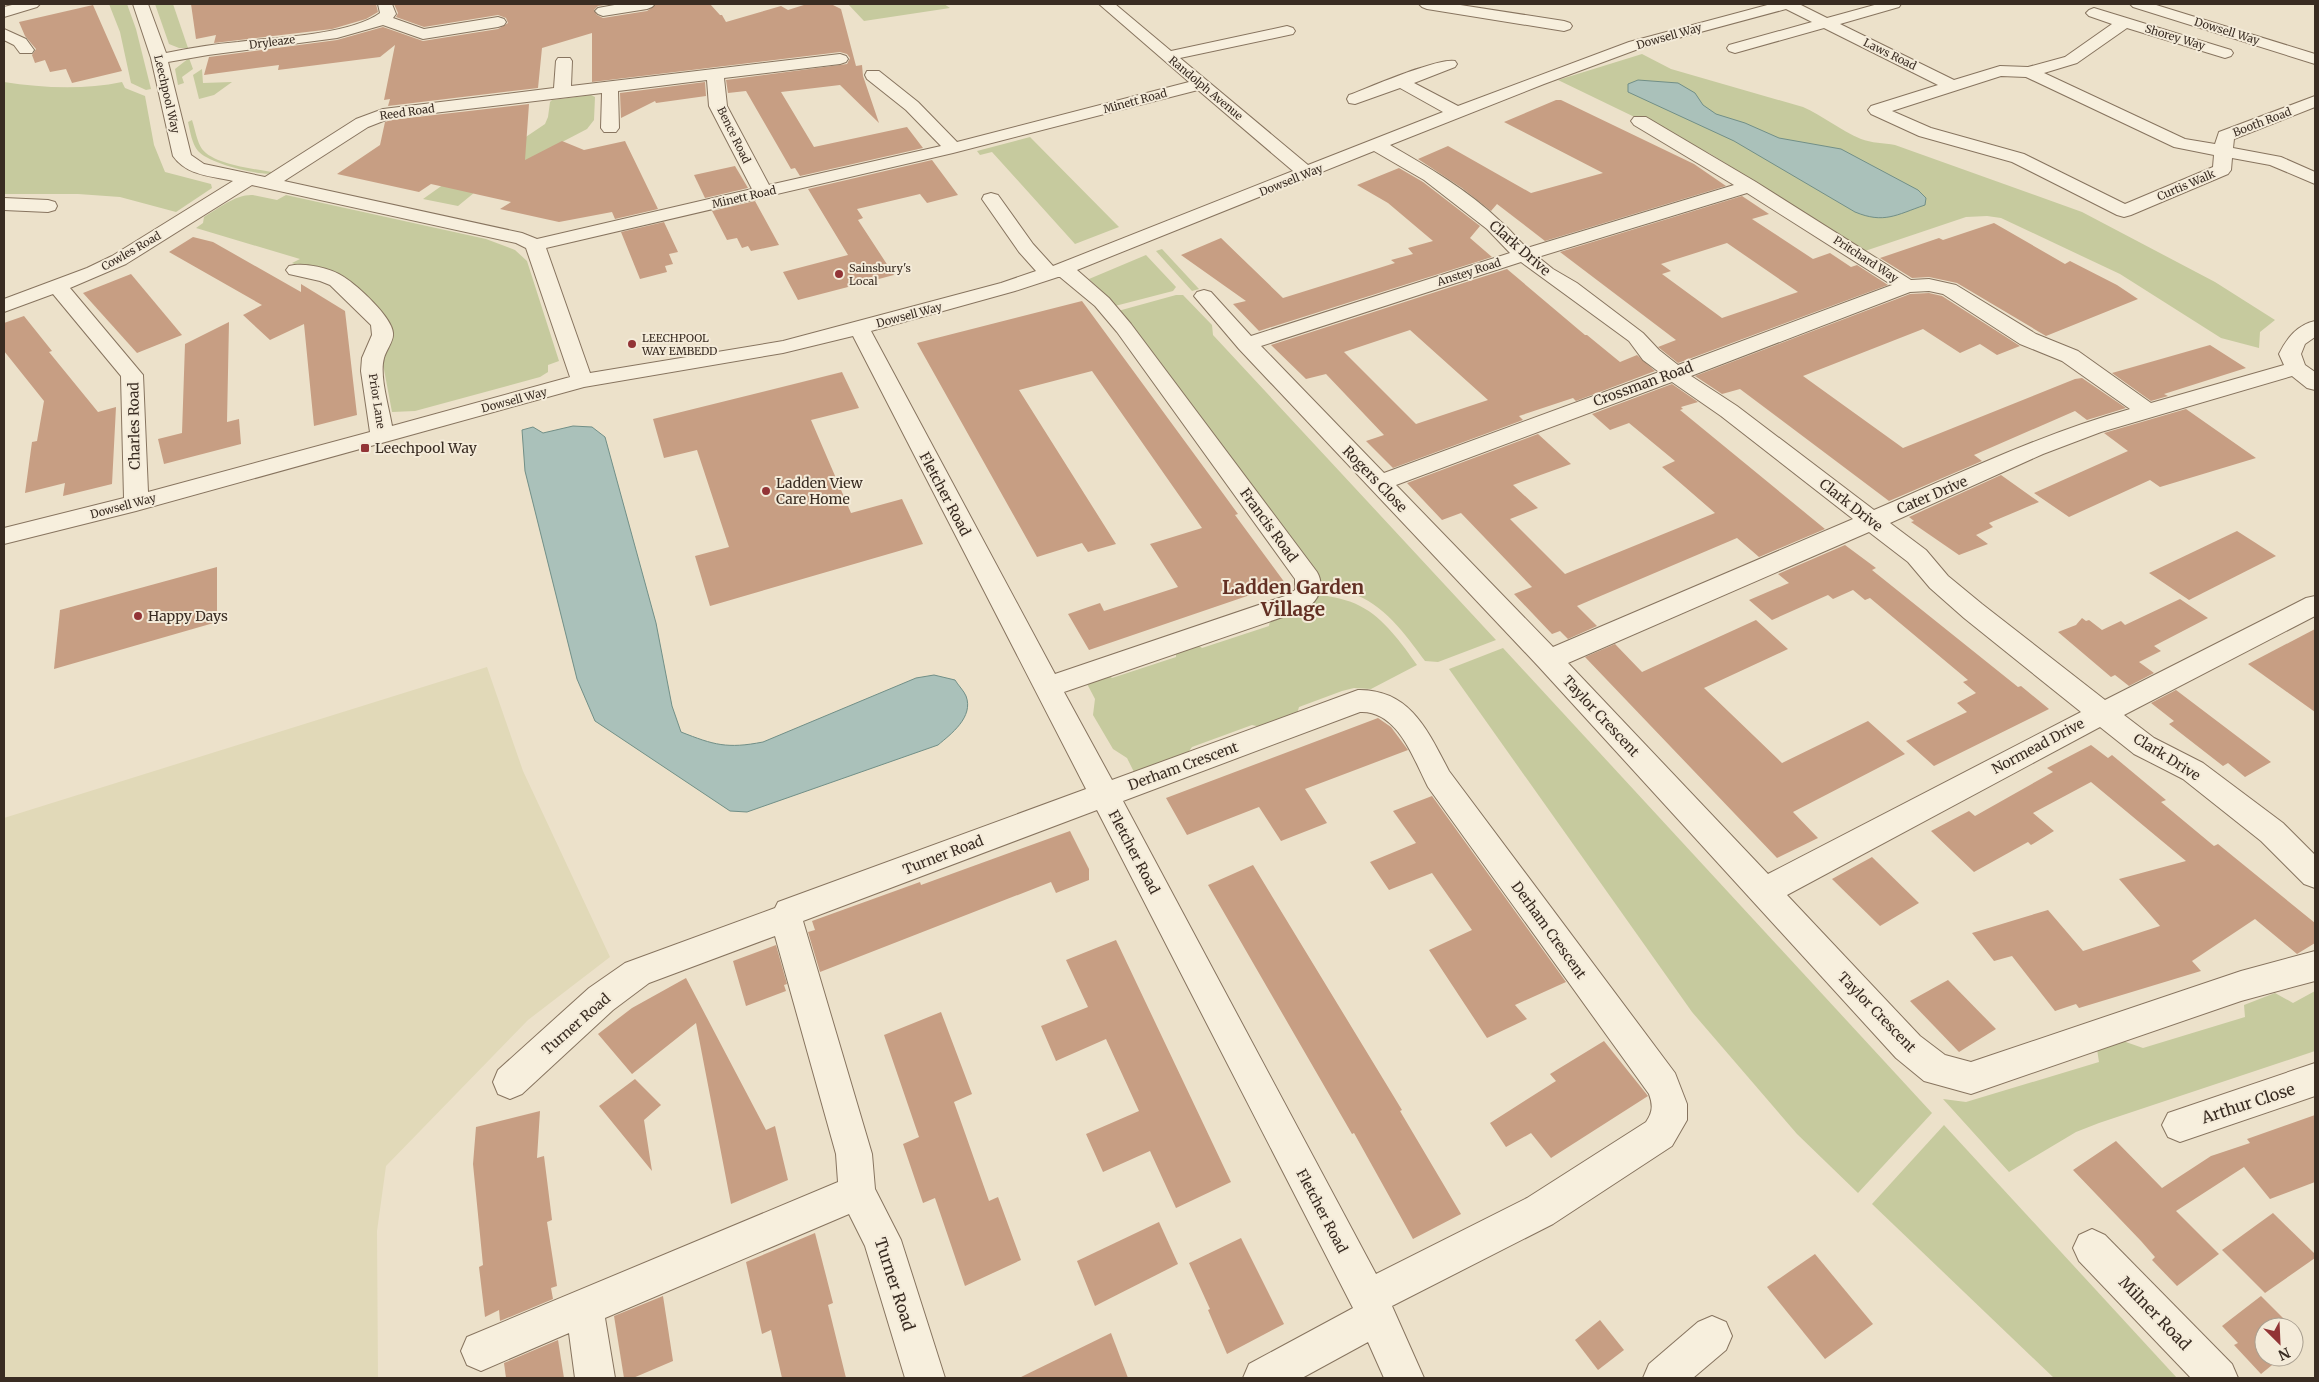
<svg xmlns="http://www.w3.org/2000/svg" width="2319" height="1382" viewBox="0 0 2319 1382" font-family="Merriweather,serif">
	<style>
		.farmland { fill: #e1d9b8 }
		.green { fill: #c6ca9e }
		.water { fill: #aac1ba; stroke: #718f87 }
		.building { fill: #c79e83; fill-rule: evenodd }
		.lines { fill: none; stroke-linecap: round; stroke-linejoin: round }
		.street-casing { stroke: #87745f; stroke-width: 2 }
		.street { fill: #f7efdd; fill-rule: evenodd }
		.poi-dot { fill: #923436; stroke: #f4ebd9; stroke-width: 2 }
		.labels { text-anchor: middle; stroke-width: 4; stroke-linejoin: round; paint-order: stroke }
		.far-street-label { font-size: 11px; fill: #392c22; stroke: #f4ebd9 }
		.far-poi-label { font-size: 11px; fill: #392c22; stroke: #f4ebd9; text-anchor: start }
		.street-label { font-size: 14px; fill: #392c22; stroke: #f4ebd9 }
		.poi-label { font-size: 14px; fill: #392c22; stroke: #f4ebd9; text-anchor: start }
		.near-street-label { font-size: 16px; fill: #392c22; stroke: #f4ebd9 }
		.district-label { font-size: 19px; font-weight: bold; fill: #633024; stroke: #f4ebd9 }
	</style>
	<rect width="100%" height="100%" fill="#ece1ca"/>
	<polygon class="farmland" points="487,667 523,771 610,957 528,1020 386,1166 377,1231 378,1378 4,1378 4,818"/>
	<g class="green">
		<polygon points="109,4 127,4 136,29 151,89 146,90 131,83 120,32"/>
		<polygon points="155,4 173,4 188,48 179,48 169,44"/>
		<polygon points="848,4 944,4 950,8 864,21"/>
		<path d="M1642,54L1671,69L1803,107C1823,116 1840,130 1861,139C1871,143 1884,143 1895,145L2082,212L2215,282L2275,320L2260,332L2259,348L2221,338L2120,274L2001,218L1987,216L1966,217L1865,251L1709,153L1558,80Z"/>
		<polygon points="189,58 193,69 182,77 184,83 178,85 175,69"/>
		<polygon points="202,69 203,83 232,82 214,95 199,99 193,75"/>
		<path d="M4,82C42,88 84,90 122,82L125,88L145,96L154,145L165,172L211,184L212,188L176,212L120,197L78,194H4Z"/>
		<polygon points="591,95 595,97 594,120 587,129 491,179 458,206 423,199 488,153 499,155 545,124 548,117 550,102 552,100"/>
		<path d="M192,120C195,129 197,142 202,149C214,165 257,169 276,173C261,177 208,163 198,151C192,144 190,131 188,122Z"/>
		<polygon points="1030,137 1119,227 1075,244 992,152 980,155 977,151"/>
		<path d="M253,195L277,200L286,195L486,239L515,250L527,261L559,361L548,365V372L540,377L415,411L392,412L382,359L392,327C384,313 377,309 365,299C354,288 350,277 333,272C319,268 306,269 292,263L300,259L196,228L203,223L204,217C219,208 236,194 253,195Z"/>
		<polygon points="1162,249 1199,289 1192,291 1156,251"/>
		<polygon points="1146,255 1176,287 1173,291 1115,306 1101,290 1089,279"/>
		<path d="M1176,295H1183L1212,325L1213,335L1496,640L1438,662L1425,661C1405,634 1384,604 1351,593C1341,589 1330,588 1320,586L1306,557L1274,514H1269L1166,376L1168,373L1155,355L1150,354L1118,311Z"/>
		<path d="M1318,594C1332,597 1347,599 1360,606C1384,618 1402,644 1417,665L1371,689L1354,688L1342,691L1299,707L1296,717L1266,728L1252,725L1192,747L1187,754L1134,772L1127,758L1113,749L1093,715L1095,699L1084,678L1105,672L1112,678L1176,657V653L1198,645L1202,648L1269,626L1270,621L1311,606Z"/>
		<polygon points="1503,648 1932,1113 1858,1193 1797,1134 1692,1012 1449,669"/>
		<polygon points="2315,991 2315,1051 2099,1123 2076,1132 2009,1172 1943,1099 1966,1102 2099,1062 2097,1049 2123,1041 2143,1048 2245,1017 2244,1005 2275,993 2293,1003"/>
		<polygon points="1944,1125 2177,1378 2054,1378 1872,1204"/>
	</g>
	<g class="water">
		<path d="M1638,80L1678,83L1695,93L1703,105L1716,114L1745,123L1779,138L1841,149L1918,190L1926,198L1925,205C1896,215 1884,224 1855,212L1734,141L1628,92V84Z"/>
		<path d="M573,426L592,427L605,437L656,623L672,706L681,732C714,745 727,749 763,742L916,678L934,675L955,680C958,685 964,691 966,696C974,717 951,734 938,745L747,812L730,811L595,721L577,679L525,471L522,430L533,427L543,433Z"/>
	</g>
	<g class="building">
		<polygon points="191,4 376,4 378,12 366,19 332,29 214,43 216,35 196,39"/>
		<polygon points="394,4 611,4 598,6 594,10 597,15 603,18 647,11 657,4 710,4 720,15 722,15 726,22 781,6 788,10 807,4 831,4 841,9 856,66 862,65 863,76 879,123 840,85 781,92 814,147 907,127 923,148 800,176 795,168 791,169 746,91 728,93 726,80 847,64 850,58 847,54 840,52 592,82 592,33 542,48 538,88 388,106 390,99 384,100 395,45 380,57 278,70 279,65 204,75 209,57 337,40 383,27 423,41 498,29 508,23 506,18 498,15 424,27 396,17 398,13"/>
		<polygon points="93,5 122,71 72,83 66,69 50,72 45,60 35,63 32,55 36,49 25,36 19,22"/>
		<polygon points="705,82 706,96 656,103 655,101 621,118 620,93"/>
		<polygon points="1556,100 1561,100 1694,164 1726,186 1545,241 1497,204 1491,211 1462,188 1418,159 1448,146 1531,193 1603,173 1504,122"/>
		<polygon points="529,104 525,160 562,141 584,150 625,141 658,209 615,219 612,212 559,222 500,209 511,202 431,184 419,192 337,174 380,145 385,122 391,120"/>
		<polygon points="932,160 958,195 927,203 920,194 857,209 863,218 858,220 894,275 798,300 783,272 848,255 808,189"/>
		<polygon points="735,166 748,188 705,198 694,175"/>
		<polygon points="1399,168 1423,182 1480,226 1470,238 1492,257 1259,331 1233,304 1246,301 1181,255 1221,238 1283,298 1395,263 1391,260 1413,254 1408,248 1433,241 1388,203 1357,185"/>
		<path d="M1742,196L1769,214L1752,219L1813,259L1830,253L1851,267L1857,265L1888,285L1678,363L1658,347L1676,340L1560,252ZM1727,243L1798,292L1722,318L1662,274L1671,271L1661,264Z"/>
		<polygon points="755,201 779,245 751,251 748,246 742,248 737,238 727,240 712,211"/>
		<polygon points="664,222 678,252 669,254 673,264 665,266 667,272 640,279 621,232"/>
		<polygon points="1994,223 2065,264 2070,261 2117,285 2138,299 2046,336 1957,283 1929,277 1912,278 1880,258 1939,238 1943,240"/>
		<polygon points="193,237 213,242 301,292 301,284 345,311 357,415 314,426 304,324 270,340 243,315 262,305 169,252"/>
		<path d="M1507,269L1585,335H1587L1620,362L1637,355L1655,371L1576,401L1573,398L1519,416L1523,420L1393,468L1366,441L1384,435L1326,374L1306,379L1271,345ZM1410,330L1488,400L1416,424L1344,352Z"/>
		<polygon points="131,274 182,335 137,353 83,293"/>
		<polygon points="1929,293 1942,296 2020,346 1997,355 1980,344 1960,353 1923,329 1803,376 1903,448 2075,379 2082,378 2126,408 2087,420 2075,411 1974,455 1982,461 1889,501 1740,389 1722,394 1695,376 1910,294"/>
		<polygon points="1082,301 1219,488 1238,514 1235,515 1285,583 1089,650 1068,614 1100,603 1104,611 1178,587 1150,544 1202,528 1092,371 1019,390 1116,544 1088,552 1082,543 1037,557 917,343"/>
		<polygon points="24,316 52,351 49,352 98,412 116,407 112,484 63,496 65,483 25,493 32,442 37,441 44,401 4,351 4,323"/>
		<polygon points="229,322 227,422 239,419 241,444 164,464 158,439 182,433 185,344"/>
		<polygon points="2210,345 2246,368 2164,394 2168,396 2151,401 2112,373"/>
		<polygon points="842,372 859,408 811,420 851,513 902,499 923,544 710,606 695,556 729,547 697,450 664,458 653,419"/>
		<polygon points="1672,384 1698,402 1681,407 1683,409 1680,410 1825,529 1759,557 1737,538 1577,606 1597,626 1568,639 1560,631 1552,634 1514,594 1532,587 1461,513 1442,520 1407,483 1538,434 1571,464 1513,485 1538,508 1510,519 1565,574 1715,513 1662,467 1675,461 1629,423 1610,430 1592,414"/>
		<polygon points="2186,409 2256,458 2160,487 2150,480 2069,517 2034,493 2128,451 2104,433"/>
		<polygon points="2001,475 2039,502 1989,523 1993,527 1976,535 1988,544 1959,555 1911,522 1914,521 1909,517"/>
		<polygon points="2237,531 2276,556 2189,600 2149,573"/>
		<polygon points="1845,545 1876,568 1872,570 2018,687 2021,686 2049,709 1934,766 1906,741 1967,712 1957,703 1976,693 1963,682 1968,680 1870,598 1865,600 1853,590 1833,599 1828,595 1772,620 1749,600 1789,583 1778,574"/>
		<polygon points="217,567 217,622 54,669 60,610"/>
		<polygon points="2180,599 2208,618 2154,646 2161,651 2139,662 2154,673 2129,686 2115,675 2111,677 2058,632 2076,625 2082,618 2086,621 2089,620 2102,630 2121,621 2125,625"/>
		<polygon points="1756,620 1788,649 1704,688 1782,763 1868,721 1905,754 1793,812 1818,838 1777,858 1585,657 1615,644 1642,672"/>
		<polygon points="2315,629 2315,712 2248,664"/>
		<polygon points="2176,690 2271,762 2245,777 2228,763 2223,766 2169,724 2174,721 2151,703"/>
		<polygon points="1378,718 1391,727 1408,750 1305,789 1327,823 1281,841 1259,807 1187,835 1166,798"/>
		<polygon points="2091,745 2108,758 2112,755 2166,800 2161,802 2214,846 2218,844 2315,923 2315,943 2297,954 2255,919 2192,961 2201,971 2079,1008 2076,1004 2055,1011 2012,956 1994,961 1972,933 2048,910 2083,951 2160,926 2119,879 2186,861 2091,782 2033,813 2054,831 2031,845 2028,842 1974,872 1931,831 1969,811 1975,816 2053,772 2047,768"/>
		<polygon points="1432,796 1566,982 1515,1005 1527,1019 1487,1038 1429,950 1472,930 1432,873 1389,890 1370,862 1416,843 1393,811"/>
		<polygon points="1070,831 1089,869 1089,880 1056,893 1051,882 820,972 808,932 815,930 812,921 920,882 921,885"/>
		<polygon points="1872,857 1919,903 1880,926 1832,879"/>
		<polygon points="1253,865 1402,1110 1400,1111 1461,1214 1413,1239 1354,1133 1352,1134 1208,885"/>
		<polygon points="1116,940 1231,1182 1176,1208 1150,1151 1103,1172 1086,1134 1139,1111 1106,1039 1056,1061 1041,1026 1088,1007 1066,960"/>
		<polygon points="776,945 787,984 784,985 786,991 746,1006 733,961"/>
		<polygon points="686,978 766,1130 775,1126 788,1180 731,1204 696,1023 632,1074 598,1034 632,1008"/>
		<polygon points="1948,980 1996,1029 1959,1052 1910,1001"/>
		<polygon points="941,1012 972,1094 954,1102 989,1201 998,1197 1021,1260 965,1286 935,1198 923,1203 903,1144 919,1137 884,1035"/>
		<polygon points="1604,1041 1648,1096 1551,1158 1531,1133 1506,1147 1490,1123 1556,1081 1550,1074"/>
		<polygon points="635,1079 661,1105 644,1120 652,1171 599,1106"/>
		<polygon points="540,1111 537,1158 544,1156 552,1220 547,1222 557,1286 551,1288 553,1299 500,1321 499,1310 485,1317 479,1267 483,1265 473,1164 476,1127"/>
		<polygon points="2315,1115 2315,1182 2270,1199 2244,1167 2176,1211 2219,1254 2177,1286 2152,1260 2155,1257 2141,1241 2073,1170 2116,1141 2162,1188 2211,1156 2250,1143 2247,1139"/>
		<polygon points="2273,1213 2315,1254 2315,1258 2265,1293 2222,1250"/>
		<polygon points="1159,1222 1178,1264 1095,1306 1077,1261"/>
		<polygon points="815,1233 833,1303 828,1305 846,1378 782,1378 771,1330 762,1334 746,1262"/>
		<polygon points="1241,1238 1284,1324 1227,1354 1208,1310 1210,1309 1189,1263"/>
		<polygon points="1815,1254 1873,1324 1825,1359 1767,1287"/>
		<polygon points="663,1296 673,1361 633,1378 624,1378 614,1316"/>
		<polygon points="2261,1296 2292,1327 2264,1327 2264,1357 2282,1357 2261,1374 2234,1345 2238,1343 2222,1326"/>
		<polygon points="1600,1320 1624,1350 1598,1370 1575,1340"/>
		<polygon points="1111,1333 1128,1378 1019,1378"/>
		<polygon points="558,1340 564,1378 506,1378 504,1363"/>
	</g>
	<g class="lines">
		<defs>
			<g id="street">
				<polygon points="16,4 40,4 37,7 4,17 4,7"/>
				<path d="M133,4H148L166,53C190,48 214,44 238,42C276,37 350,35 380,13L378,4H392L396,14L393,18L424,29L498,17L504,19L506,22L504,25L498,27L423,39L383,25L337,38L208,55L168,62L191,155L204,164L265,177L356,119L383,109L554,88L556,61L558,58H570L572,61L571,86L840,54L846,56L848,59L846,62L840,64L724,78L727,106L769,185L941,146L906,110L867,79L865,75L867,71H879L918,102L957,142L1189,82L1099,4H1115L1171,51L1287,26L1293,28L1295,31L1293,34L1180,58L1308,165L1443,112L1400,88L1355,104L1349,103L1347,99L1349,95C1368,88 1439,57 1455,61L1457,64L1455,67L1414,83L1458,106L1629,42L1771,4H1799L1827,18L1878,4H1901L1899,7L1840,24L1954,80L2000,66L2028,67L2065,57L2112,24L2089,16L2086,13L2089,10L2094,8L2231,50L2233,53L2231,56L2225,58L2127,28L2077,63L2044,73L2185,139L2215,144L2219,132L2315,96V107L2234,139L2233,148L2281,157L2315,172V184L2270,165L2232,158L2231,170L2228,174L2131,215L2124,217L2117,215L2012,162L1919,136L1871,114L1868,110L1871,106L1938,85L1824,28L1735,53L1729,51L1727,48L1729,45L1812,22L1786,9L1641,48L1544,84L1390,145C1428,167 1468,190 1500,221C1510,229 1517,239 1527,248L1734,185L1634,125L1631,121L1634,117H1646L1756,182L1911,280L1929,279L1956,285L2036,334L2078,351L2151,403L2284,365L2279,354C2287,338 2297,325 2315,321V337L2305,344L2301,354L2305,365L2315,372V390L2307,388L2292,376L2101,432L2043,454L1890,523L1926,550L1948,576L1982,604L2105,700L2306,598L2315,596V616L2124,715L2154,738L2203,763L2283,823L2315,855V888L2304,884L2261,841L2183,779L2134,754L2100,727L1787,895L1920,1036L1945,1055L1971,1062L2241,971L2315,951V981L2241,1001L1971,1094L1924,1081L1896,1058L1539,667L1239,349L1194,296L1197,292L1204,290L1211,292L1251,336L1510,253L1487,229L1424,180L1374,151L1077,270L1109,298L1131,324L1317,572C1325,586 1319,600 1306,609L1064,692L1112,780L1358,690C1410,689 1428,731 1449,771L1675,1073L1687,1104V1120L1672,1146L1553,1224L1392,1306L1424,1378H1384L1368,1342L1302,1378H1243L1249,1364L1353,1308L1097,810L803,921L872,1154L875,1189L901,1240L945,1378H905L865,1246L849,1214L605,1318L615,1378H575L569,1333L481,1371L467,1365L461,1351L467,1337L838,1182L836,1154L775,936L649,983L613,1010L522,1094L510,1099L498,1094L493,1082L498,1070L589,988L625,963L775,908L778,902L1086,789L853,336L783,353L584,387L136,511L4,544V528L124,498L121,376L53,294L4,312V299L87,268L112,256L233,181C212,176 187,176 173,156L151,58ZM2001,76L2026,77L2174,147L2214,155L2213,167L2125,204L2024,154L1931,128L1892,111ZM707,80L709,106L752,189L537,239L522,233L284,181L368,127L391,118L602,93L601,128L604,132H616L619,128L618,91ZM1198,90L1293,171L1053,266L1033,244L998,195L991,193L984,195L982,199L1019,252L1036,271L1001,283L783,341L590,373L546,248L953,153ZM252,185L516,243L526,248L570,377L392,426C389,407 379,376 384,358C386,350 394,341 393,333C392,317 358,286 344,277C331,268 304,262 289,266L286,270L289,274L320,281L330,285L371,325L372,335L362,358L361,371L370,432L148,492L143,375L70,288L126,264ZM1747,193L1892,285L1678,365L1659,350L1643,333L1577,283L1553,269L1538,257ZM1521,262L1629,341L1643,360L1659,372L1384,473L1261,346ZM1058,277H1060L1095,306L1117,332L1295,579V590L1288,595L1055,674L871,331L1015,291ZM1929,291L1943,294L2020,344L2062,361L2130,409C2041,434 1958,474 1874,510L1737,406L1691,376L1910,292ZM1672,382L1721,416L1853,519L1553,647L1396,485ZM1869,532L1908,562L1930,588L1964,618L2081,712L1768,874L1568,663ZM1360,712C1398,710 1414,760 1428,787L1649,1094C1653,1105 1653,1112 1646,1122L1527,1198L1376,1274L1123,801Z"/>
				<polygon points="620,4 655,4 652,7 647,9 603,16 598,14 595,11 598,8"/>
				<polygon points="1419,4 1454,4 1564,21 1570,23 1572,26 1570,29 1564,31 1427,9 1422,7"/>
				<polygon points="2130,4 2153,4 2315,54 2315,64 2133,7"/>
				<polygon points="4,29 26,39 34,50 32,53 20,53 14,45 4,40"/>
				<polygon points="4,198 48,200 55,202 57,206 55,210 48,212 4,210"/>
				<polygon points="2315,1063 2315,1096 2180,1142 2168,1137 2162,1125 2168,1113"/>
				<polygon points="2092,1229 2105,1235 2232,1364 2238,1378 2191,1378 2079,1261 2073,1248 2079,1235"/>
				<polygon points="1712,1316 1726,1322 1732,1336 1726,1350 1693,1378 1643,1378 1649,1364 1698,1322"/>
			</g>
		</defs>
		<use href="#street" class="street-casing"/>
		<use href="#street" class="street"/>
	</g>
	<g class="poi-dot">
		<circle cx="839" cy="274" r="5"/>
		<circle cx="632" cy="344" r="5"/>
		<rect x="360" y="443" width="10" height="10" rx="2.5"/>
		<circle cx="766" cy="491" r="5"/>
		<circle cx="138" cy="616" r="5"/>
	</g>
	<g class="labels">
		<g class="far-street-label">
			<text transform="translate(2227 31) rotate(17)" y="4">Dowsell Way</text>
			<text transform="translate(1669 36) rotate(-16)" y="4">Dowsell Way</text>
			<text transform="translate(2175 37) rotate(17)" y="4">Shorey Way</text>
			<text transform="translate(272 42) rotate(-7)" y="4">Dryleaze</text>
			<text transform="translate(1890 54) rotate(26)" y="4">Laws Road</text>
			<text transform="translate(1206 88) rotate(40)" y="4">Randolph Avenue</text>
			<text transform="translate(167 94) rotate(77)" y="4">Leechpool Way</text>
			<text transform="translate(1135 101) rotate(-15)" y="4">Minett Road</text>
			<text transform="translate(407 112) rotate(-8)" y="4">Reed Road</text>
			<text transform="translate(2262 122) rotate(-21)" y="4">Booth Road</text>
			<text transform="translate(734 135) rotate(64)" y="4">Bence Road</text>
			<text transform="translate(1291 180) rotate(-22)" y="4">Dowsell Way</text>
			<text transform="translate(2186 185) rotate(-23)" y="4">Curtis Walk</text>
			<text transform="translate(744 197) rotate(-13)" y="4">Minett Road</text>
			<text transform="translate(131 251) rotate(-30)" y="4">Cowles Road</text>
			<text transform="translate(1866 259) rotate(33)" y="4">Pritchard Way</text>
			<text transform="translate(1469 272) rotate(-18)" y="4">Anstey Road</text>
			<text transform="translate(909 315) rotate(-15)" y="4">Dowsell Way</text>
			<text transform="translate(514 400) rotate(-15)" y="4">Dowsell Way</text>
			<text transform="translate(377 401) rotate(81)" y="4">Prior Lane</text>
			<text transform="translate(123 506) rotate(-15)" y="4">Dowsell Way</text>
		</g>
		<g class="far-poi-label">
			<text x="849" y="272">Sainsbury's<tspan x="849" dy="13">Local</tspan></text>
			<text x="642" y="342">LEECHPOOL<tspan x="642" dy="13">WAY EMBEDD</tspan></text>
		</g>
		<g class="street-label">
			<text transform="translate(1520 248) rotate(41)" y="5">Clark Drive</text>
			<text transform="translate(1643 384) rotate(-20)" y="5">Crossman Road</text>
			<text transform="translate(134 426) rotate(-91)" y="5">Charles Road</text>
			<text transform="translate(1375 479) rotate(46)" y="5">Rogers Close</text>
			<text transform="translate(945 494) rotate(62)" y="5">Fletcher Road</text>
			<text transform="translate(1932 495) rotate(-23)" y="5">Cater Drive</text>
			<text transform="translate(1851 505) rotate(38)" y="5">Clark Drive</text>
			<text transform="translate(1269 525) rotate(54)" y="5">Francis Road</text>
			<text transform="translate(1601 716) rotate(47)" y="5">Taylor Crescent</text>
			<text transform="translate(2038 746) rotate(-28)" y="5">Normead Drive</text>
			<text transform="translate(2167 757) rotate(32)" y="5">Clark Drive</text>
			<text transform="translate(1183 766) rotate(-20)" y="5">Derham Crescent</text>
			<text transform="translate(1134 852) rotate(62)" y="5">Fletcher Road</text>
			<text transform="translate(943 855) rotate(-21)" y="5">Turner Road</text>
			<text transform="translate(1549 930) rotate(54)" y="5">Derham Crescent</text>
			<text transform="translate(1877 1012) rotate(46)" y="5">Taylor Crescent</text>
			<text transform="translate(576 1024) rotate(-41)" y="5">Turner Road</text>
			<text transform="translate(1322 1211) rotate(62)" y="5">Fletcher Road</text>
		</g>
		<g class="poi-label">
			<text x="375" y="453">Leechpool Way</text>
			<text x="776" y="488">Ladden View<tspan x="776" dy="16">Care Home</tspan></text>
			<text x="148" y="621">Happy Days</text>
		</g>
		<g class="near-street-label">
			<text transform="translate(2248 1103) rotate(-18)" y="6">Arthur Close</text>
			<text transform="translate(895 1284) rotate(72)" y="6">Turner Road</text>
			<text transform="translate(2155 1313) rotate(46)" y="6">Milner Road</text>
		</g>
		<g class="district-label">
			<text x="1293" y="594">Ladden Garden<tspan x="1293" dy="22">Village</tspan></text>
		</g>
	</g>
	<rect width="2319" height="1382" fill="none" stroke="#392c22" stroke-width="10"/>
	<g transform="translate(2279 1342) rotate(156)"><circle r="24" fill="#f4ebd9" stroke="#a99f90"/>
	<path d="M0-4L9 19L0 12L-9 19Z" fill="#923436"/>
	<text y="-8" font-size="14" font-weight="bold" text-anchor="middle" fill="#392c22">N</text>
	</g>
</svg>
